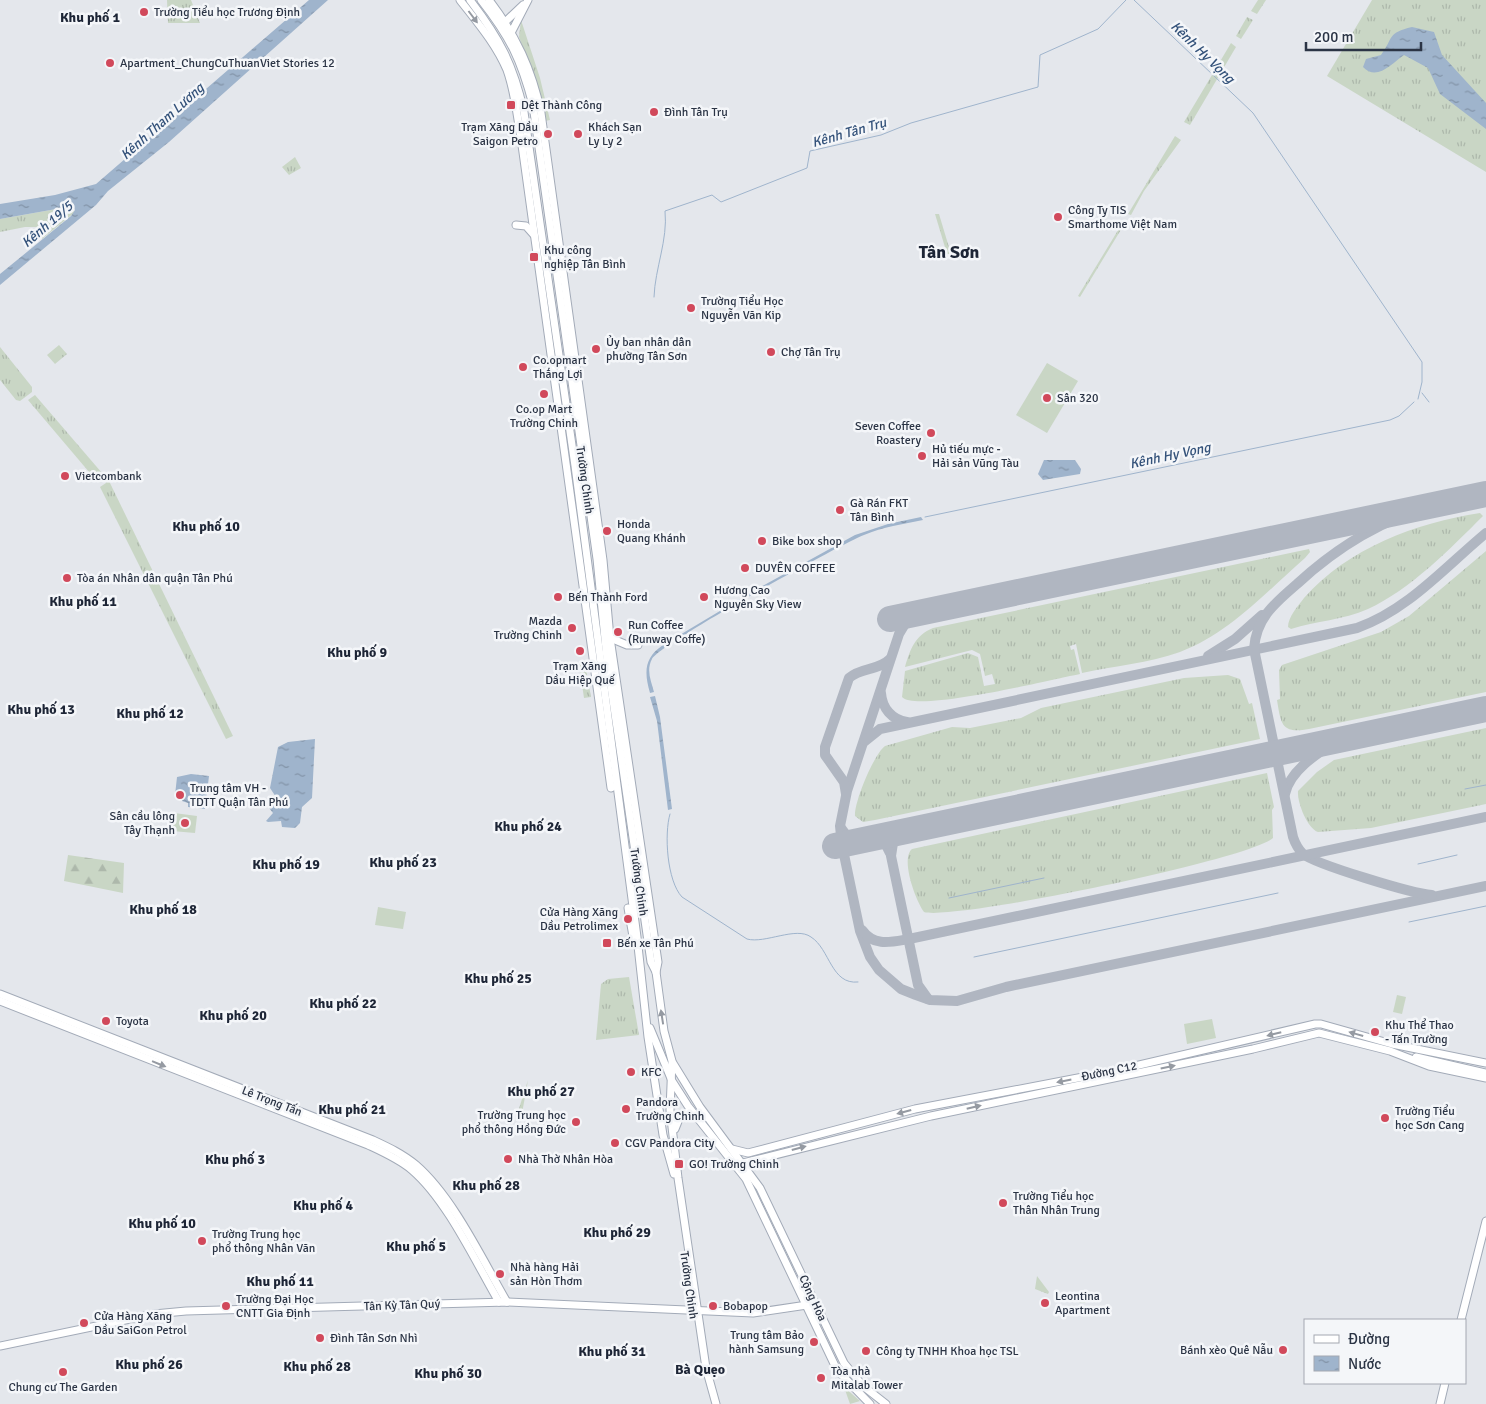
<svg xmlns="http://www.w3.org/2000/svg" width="1486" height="1404" viewBox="0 0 1486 1404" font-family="Signika,sans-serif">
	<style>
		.grass { fill: url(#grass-tufts) }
		.forest { fill: url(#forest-firs) }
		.pitch { fill: #c9d6c5 }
		.water { fill: url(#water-ripples) }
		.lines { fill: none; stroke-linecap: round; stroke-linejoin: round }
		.stream { stroke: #9fb4cc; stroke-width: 1 }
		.taxiway { stroke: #b0b6c1; stroke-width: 10 }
		.runway { stroke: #b0b6c1; stroke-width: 26 }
		.major-casing { stroke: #a3abb8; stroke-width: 9 }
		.major { stroke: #fff; stroke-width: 7 }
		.oneway { fill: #959aa2 }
		.poi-dot { fill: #d1495b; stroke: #f4f6f9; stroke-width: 2 }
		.labels { text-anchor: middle; stroke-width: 5; stroke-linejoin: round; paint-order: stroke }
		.poi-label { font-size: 12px; fill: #2b3445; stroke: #f4f6f9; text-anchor: start }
		.street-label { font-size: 12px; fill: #2b3445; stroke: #f4f6f9 }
		.neighbourhood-label { font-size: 14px; font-weight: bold; fill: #1d2536; stroke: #f4f6f9 }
		.water-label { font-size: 14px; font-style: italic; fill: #34527a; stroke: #f4f6f9 }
		.district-label { font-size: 18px; font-weight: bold; fill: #1d2536; stroke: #f4f6f9 }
	</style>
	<defs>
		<pattern id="grass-tufts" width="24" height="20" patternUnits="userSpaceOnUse" patternTransform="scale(1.25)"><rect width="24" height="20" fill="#c9d6c5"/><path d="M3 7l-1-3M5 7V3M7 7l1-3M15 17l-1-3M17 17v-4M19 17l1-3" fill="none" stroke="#adb8ab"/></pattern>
		<pattern id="forest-firs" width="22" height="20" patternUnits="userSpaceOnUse" patternTransform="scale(1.25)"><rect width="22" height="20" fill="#c9d6c5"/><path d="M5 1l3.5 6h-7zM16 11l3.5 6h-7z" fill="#adb8ab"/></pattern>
		<pattern id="water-ripples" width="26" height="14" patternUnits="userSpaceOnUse" patternTransform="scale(1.25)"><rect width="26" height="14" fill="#9fb4cc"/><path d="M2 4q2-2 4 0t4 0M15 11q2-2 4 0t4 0" fill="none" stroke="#8293a7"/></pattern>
	</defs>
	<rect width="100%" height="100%" fill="#e4e7ec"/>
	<g class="grass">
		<polygon points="167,0 191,0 200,23 168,23"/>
		<polygon points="1258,0 1266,0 1257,14 1251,11"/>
		<polygon points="1372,0 1486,0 1486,172 1327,76"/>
		<polygon points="1247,17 1253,20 1241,39 1236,36"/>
		<polygon points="521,20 540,78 550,120 545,121 533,76 519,37"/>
		<polygon points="1231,43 1236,47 1190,125 1184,122"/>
		<polygon points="1175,136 1181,140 1144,191 1131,215 1128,214"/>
		<polygon points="295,157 301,168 289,175 282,167"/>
		<polygon points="73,206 74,213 42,239 36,227 25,227 0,232 0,219"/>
		<polygon points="935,214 939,214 951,254 947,254"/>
		<polygon points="1120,227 1122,228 1080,297 1078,296"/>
		<polygon points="59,345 67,354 55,364 47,355"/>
		<polygon points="0,347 32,387 32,392 20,401 16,400 0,380"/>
		<polygon points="35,395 102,473 95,479 28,400"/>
		<polygon points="109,481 233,736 226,739 100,487"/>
		<path d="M1480,513L1483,516C1451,548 1410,590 1368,609C1343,620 1316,621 1291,629L1288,627C1288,617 1298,606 1304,598C1348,548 1416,523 1480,513Z"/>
		<path d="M1309,549L1310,552L1305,558C1267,591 1229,634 1180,652C1149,663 1114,666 1082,673L1076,644L1070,646L1071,650L1074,649L1080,674C1054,679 916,713 902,697L905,671L968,653L978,657L984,686L995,684L992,674L985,676L980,654L972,650L905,667C910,650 915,635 933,628Z"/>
		<path d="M1486,551V692L1309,729C1281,734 1281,724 1277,700L1280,699L1279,670L1282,665L1381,632L1409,616Z"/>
		<polygon points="585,663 591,697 584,698 579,664"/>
		<path d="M1228,675L1240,679L1249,704L1252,703L1260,739L875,820L863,822L855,816C854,802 874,754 885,746L952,727L970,728L1021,718L1041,708L1184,678Z"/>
		<path d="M1486,728V804L1371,828L1318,832C1307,828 1297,802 1298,791L1317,772L1334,760Z"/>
		<path d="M1267,773L1274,807L1272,810L1273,838C1252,859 954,921 924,912C916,901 900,859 912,849Z"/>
		<polygon points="629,977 639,1035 596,1040 601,984 608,979"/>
		<polygon points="528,1080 521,1119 516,1118"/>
		<polygon points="1037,1276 1049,1292 1048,1294 1035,1289"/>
		<polygon points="1082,1291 1087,1299 1085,1303 1070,1301 1070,1299"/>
		<polygon points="844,1387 860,1401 850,1404"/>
	</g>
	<polygon class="forest" points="68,855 124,863 123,893 64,881"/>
	<g class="pitch">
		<polygon points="1047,363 1078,381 1047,433 1016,415"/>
		<polygon points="174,813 197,816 195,833 172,831"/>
		<polygon points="378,907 406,912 403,929 375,925"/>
		<polygon points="1397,995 1406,997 1402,1014 1393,1012"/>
		<polygon points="1212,1019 1216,1038 1187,1044 1184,1024"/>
	</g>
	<g class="water">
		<polygon points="309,0 328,0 169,142 108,191 96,205 0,285 0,274 71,216 75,210 73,206 0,219 0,204 55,195 96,184"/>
		<path d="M1412,27L1434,32L1442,55L1486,103V129L1440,94L1428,68L1404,55C1392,63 1377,82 1363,67L1366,59L1381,55C1394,37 1387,33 1412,27Z"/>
		<polygon points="1044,460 1075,460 1081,469 1080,474 1043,480 1038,474"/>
		<path d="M921,517L923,520C903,524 883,527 864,535C839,545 659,644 652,659C646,670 651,681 654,692L650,693C644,672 644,658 663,645L755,590L855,535L888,524Z"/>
		<polygon points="655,696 660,717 672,809 668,810 657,721 650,697"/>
		<polygon points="315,739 312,798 302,807 300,823 295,828 282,827 281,821 268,822 266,821 273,813 269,808 272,803 275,802 276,797 270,788 278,747 288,742"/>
		<polygon points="191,774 209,776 205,809 188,807 188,803 182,801 182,796 175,795 177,777"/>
	</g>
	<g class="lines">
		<g class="stream">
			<polyline points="1134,0 1253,113 1422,362 1422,382 1418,399"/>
			<path d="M654,297C655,268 668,240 665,211L712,195L721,202L807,168L810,151L881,135L911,123L1038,87L1040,55L1098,29L1126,0"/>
			<polyline points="1422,393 1429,402"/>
			<polyline points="925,517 1390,420 1399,416 1414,402"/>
			<polyline points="1465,789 1486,785"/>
			<path d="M670,814C664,834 667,881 682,897L747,939C765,944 796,926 811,937C830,949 831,985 858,982"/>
			<polyline points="1418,864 1457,855"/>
			<polyline points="949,898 1044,878"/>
			<polyline points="1409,922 1486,906"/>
			<polyline points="974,957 1278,893"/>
		</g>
		<g class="taxiway">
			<polyline points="919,613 905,624 899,634 847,791 840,826 842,845 860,931 870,957 879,970 901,989 916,995 930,1000 957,1001 1006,987 1486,886"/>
			<polyline points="1208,656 1235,639 1262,615"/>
			<path d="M881,693C882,708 892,720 907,722"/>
			<path d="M865,741L880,729L1357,628C1408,610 1445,567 1486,533"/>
			<path d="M846,794L844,782L825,755V747L849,678C861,667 878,671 890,659"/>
			<path d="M1285,794C1290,770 1318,753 1337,741"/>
			<polyline points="841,828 849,839 859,841"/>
			<polyline points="902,832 893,843 891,856 918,985 928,999"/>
			<polyline points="878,837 885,843 890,853"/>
			<path d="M1432,895C1413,894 1315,864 1303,854C1298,849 1295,843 1293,837L1254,649C1256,618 1275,603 1297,584C1337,547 1381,520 1434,505"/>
			<path d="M862,930C874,947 891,942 909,939L1486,817"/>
		</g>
		<g class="runway">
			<polyline points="890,619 1486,494"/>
			<polyline points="835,846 1486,709"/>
		</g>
		<defs>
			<g id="major">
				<path d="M460,0C477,22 496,44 507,70C515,92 517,116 521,138L611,788"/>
				<path d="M470,0C500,39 513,64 524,112L575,466L637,937L648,1037L663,1135L674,1174"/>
				<path d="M481,0C510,37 521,59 533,105L597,559L607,659L651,962L656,972L664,1031L672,1061L670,1110L678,1178L706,1368L716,1404"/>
				<path d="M489,0C516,35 532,70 541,113L603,560L610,638L658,962L656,972"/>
				<polyline points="504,23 523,5"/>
				<polyline points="511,33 528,0"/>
				<polyline points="516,225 526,226 534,235"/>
				<polyline points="608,637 627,645 638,645"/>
				<polyline points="628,908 634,942"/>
				<path d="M0,994L373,1140C388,1147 403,1154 416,1165C453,1197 482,1259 507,1302"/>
				<path d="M0,1001L368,1145C383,1152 399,1159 412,1170C447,1200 475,1261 499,1302"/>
				<polyline points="650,1028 672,1081 688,1106 746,1179 837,1370 870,1404"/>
				<polyline points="1416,1057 1486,1073"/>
				<polyline points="673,1063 700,1107 760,1188 844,1363 863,1386 886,1404"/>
				<polyline points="675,1129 681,1114 689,1112 695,1115"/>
				<polyline points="732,1149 748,1153 915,1109 1109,1072 1315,1024 1321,1024 1392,1044 1486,1063"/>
				<polyline points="743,1163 931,1116 1253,1049 1319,1033 1390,1051 1429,1066 1486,1078"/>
				<polyline points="1461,1320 1486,1221"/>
				<polyline points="0,1346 154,1314 186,1311 507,1302 753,1313 807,1305 817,1308"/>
				<polyline points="1440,1404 1445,1383"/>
			</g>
		</defs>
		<use href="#major" class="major-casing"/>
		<use href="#major" class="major"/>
	</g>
	<defs><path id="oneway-solid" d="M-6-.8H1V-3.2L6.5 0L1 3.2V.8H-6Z" transform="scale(1.25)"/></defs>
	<g class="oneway">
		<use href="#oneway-solid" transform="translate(473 17) rotate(53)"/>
		<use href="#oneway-solid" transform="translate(662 1017) rotate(-99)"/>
		<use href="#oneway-solid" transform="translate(1274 1034) rotate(166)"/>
		<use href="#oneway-solid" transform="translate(1356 1034) rotate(-164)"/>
		<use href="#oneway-solid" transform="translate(159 1064) rotate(22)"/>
		<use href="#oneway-solid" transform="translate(1168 1067) rotate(-12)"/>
		<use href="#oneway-solid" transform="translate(1064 1081) rotate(169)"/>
		<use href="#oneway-solid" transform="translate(974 1107) rotate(-13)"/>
		<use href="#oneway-solid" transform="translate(904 1112) rotate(165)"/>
		<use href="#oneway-solid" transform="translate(799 1148) rotate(-15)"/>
	</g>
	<g class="poi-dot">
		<circle cx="144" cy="12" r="5"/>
		<circle cx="110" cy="63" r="5"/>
		<rect x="506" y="100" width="10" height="10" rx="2.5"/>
		<circle cx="654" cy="112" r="5"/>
		<circle cx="548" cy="134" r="5"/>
		<circle cx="578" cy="134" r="5"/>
		<circle cx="1058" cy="217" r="5"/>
		<rect x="529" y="252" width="10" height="10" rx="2.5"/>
		<circle cx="691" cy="308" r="5"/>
		<circle cx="596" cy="349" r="5"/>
		<circle cx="771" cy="352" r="5"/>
		<circle cx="523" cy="367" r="5"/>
		<circle cx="544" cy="394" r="5"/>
		<circle cx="1047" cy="398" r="5"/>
		<circle cx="931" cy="433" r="5"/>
		<circle cx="922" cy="456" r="5"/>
		<circle cx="65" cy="476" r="5"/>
		<circle cx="840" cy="510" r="5"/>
		<circle cx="607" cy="531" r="5"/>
		<circle cx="762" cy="541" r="5"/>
		<circle cx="745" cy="568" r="5"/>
		<circle cx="67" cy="578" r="5"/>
		<circle cx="558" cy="597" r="5"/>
		<circle cx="704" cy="597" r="5"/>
		<circle cx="572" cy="628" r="5"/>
		<circle cx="618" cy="632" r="5"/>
		<circle cx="580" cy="651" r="5"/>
		<circle cx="180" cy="795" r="5"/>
		<circle cx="185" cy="823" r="5"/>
		<circle cx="628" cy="919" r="5"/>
		<rect x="602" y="938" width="10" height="10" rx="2.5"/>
		<circle cx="106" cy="1021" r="5"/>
		<circle cx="1375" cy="1032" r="5"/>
		<circle cx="631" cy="1072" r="5"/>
		<circle cx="626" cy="1109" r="5"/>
		<circle cx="1385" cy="1118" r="5"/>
		<circle cx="576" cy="1122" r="5"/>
		<circle cx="615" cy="1143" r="5"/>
		<circle cx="508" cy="1159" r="5"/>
		<rect x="674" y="1159" width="10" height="10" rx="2.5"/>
		<circle cx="1003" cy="1203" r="5"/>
		<circle cx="202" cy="1241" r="5"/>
		<circle cx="500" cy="1274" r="5"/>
		<circle cx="1045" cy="1303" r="5"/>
		<circle cx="226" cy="1306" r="5"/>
		<circle cx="713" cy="1306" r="5"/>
		<circle cx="84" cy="1323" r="5"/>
		<circle cx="320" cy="1338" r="5"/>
		<circle cx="814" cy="1342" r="5"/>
		<circle cx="1283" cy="1350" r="5"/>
		<circle cx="866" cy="1351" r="5"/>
		<circle cx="63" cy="1372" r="5"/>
		<circle cx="821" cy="1378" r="5"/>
	</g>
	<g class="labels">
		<g class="poi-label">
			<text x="154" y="16">Trường Tiểu học Trương Định</text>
			<text x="120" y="67">Apartment_ChungCuThuanViet Stories 12</text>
			<text x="521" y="109">Dệt Thành Công</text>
			<text x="664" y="116">Đình Tân Trụ</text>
			<text x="538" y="131" text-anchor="end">Trạm Xăng Dầu<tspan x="538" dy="14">Saigon Petro</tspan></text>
			<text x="588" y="131">Khách Sạn<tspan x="588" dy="14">Ly Ly 2</tspan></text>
			<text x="1068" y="214">Công Ty TIS<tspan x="1068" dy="14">Smarthome Việt Nam</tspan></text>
			<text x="544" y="254">Khu công<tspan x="544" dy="14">nghiệp Tân Bình</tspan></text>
			<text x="701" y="305">Trường Tiểu Học<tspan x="701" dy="14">Nguyễn Văn Kip</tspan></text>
			<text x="606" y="346">Ủy ban nhân dân<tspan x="606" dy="14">phường Tân Sơn</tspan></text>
			<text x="781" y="356">Chợ Tân Trụ</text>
			<text x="533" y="364">Co.opmart<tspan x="533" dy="14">Thắng Lợi</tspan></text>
			<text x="1057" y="402">Sân 320</text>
			<text x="544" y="413" text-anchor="middle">Co.op Mart<tspan x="544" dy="14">Trường Chinh</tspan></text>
			<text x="921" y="430" text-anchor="end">Seven Coffee<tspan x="921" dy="14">Roastery</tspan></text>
			<text x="932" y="453">Hủ tiếu mực -<tspan x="932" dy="14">Hải sản Vũng Tàu</tspan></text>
			<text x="75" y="480">Vietcombank</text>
			<text x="850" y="507">Gà Rán FKT<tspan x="850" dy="14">Tân Bình</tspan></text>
			<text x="617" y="528">Honda<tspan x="617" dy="14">Quang Khánh</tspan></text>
			<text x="772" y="545">Bike box shop</text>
			<text x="755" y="572">DUYÊN COFFEE</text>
			<text x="77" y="582">Tòa án Nhân dân quận Tân Phú</text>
			<text x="714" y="594">Hương Cao<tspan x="714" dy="14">Nguyên Sky View</tspan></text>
			<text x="568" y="601">Bến Thành Ford</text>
			<text x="562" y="625" text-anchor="end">Mazda<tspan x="562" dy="14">Trường Chinh</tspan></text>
			<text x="628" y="629">Run Coffee<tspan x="628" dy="14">(Runway Coffe)</tspan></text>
			<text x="580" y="670" text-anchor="middle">Trạm Xăng<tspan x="580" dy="14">Dầu Hiệp Quế</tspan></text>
			<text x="190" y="792">Trung tâm VH -<tspan x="190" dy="14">TDTT Quận Tân Phú</tspan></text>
			<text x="175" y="820" text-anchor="end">Sân cầu lông<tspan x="175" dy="14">Tây Thạnh</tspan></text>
			<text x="618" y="916" text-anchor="end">Cửa Hàng Xăng<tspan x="618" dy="14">Dầu Petrolimex</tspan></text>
			<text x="617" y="947">Bến xe Tân Phú</text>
			<text x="116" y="1025">Toyota</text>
			<text x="1385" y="1029">Khu Thể Thao<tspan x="1385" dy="14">- Tấn Trường</tspan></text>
			<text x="641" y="1076">KFC</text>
			<text x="636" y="1106">Pandora<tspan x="636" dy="14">Trường Chinh</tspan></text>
			<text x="1395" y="1115">Trường Tiểu<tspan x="1395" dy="14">học Sơn Cang</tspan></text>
			<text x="566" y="1119" text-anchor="end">Trường Trung học<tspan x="566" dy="14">phổ thông Hồng Đức</tspan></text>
			<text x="625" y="1147">CGV Pandora City</text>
			<text x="518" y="1163">Nhà Thờ Nhân Hòa</text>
			<text x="689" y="1168">GO! Trường Chinh</text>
			<text x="1013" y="1200">Trường Tiểu học<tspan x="1013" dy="14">Thân Nhân Trung</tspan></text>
			<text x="212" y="1238">Trường Trung học<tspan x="212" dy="14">phổ thông Nhân Văn</tspan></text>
			<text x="510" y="1271">Nhà hàng Hải<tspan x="510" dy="14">sản Hòn Thơm</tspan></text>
			<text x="1055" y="1300">Leontina<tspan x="1055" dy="14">Apartment</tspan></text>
			<text x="236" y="1303">Trường Đại Học<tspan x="236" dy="14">CNTT Gia Định</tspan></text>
			<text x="723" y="1310">Bobapop</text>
			<text x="94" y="1320">Cửa Hàng Xăng<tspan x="94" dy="14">Dầu SaiGon Petrol</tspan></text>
			<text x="804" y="1339" text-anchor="end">Trung tâm Bảo<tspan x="804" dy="14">hành Samsung</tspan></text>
			<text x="330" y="1342">Đình Tân Sơn Nhì</text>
			<text x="1273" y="1354" text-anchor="end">Bánh xèo Quê Nẫu</text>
			<text x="876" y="1355">Công ty TNHH Khoa học TSL</text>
			<text x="831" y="1375">Tòa nhà<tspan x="831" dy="14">Mitalab Tower</tspan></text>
			<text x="63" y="1391" text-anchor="middle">Chung cư The Garden</text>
		</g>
		<g class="street-label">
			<text transform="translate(585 480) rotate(82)" y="4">Trường Chinh</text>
			<text transform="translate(639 882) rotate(82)" y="4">Trường Chinh</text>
			<text transform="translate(1109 1071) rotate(-12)" y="4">Đường C12</text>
			<text transform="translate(272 1101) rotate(21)" y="4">Lê Trọng Tấn</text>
			<text transform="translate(689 1285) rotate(82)" y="4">Trường Chinh</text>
			<text transform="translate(813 1298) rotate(65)" y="4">Cộng Hòa</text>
			<text transform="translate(402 1305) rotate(-2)" y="4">Tân Kỳ Tân Quý</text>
		</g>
		<g class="neighbourhood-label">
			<text x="90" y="22">Khu phố 1</text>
			<text x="206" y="531">Khu phố 10</text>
			<text x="83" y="606">Khu phố 11</text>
			<text x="357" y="657">Khu phố 9</text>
			<text x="41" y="714">Khu phố 13</text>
			<text x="150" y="718">Khu phố 12</text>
			<text x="528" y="831">Khu phố 24</text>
			<text x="403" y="867">Khu phố 23</text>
			<text x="286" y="869">Khu phố 19</text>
			<text x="163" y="914">Khu phố 18</text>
			<text x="498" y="983">Khu phố 25</text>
			<text x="343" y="1008">Khu phố 22</text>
			<text x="233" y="1020">Khu phố 20</text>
			<text x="541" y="1096">Khu phố 27</text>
			<text x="352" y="1114">Khu phố 21</text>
			<text x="235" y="1164">Khu phố 3</text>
			<text x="486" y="1190">Khu phố 28</text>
			<text x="323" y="1210">Khu phố 4</text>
			<text x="162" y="1228">Khu phố 10</text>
			<text x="617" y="1237">Khu phố 29</text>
			<text x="416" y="1251">Khu phố 5</text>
			<text x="280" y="1286">Khu phố 11</text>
			<text x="612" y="1356">Khu phố 31</text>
			<text x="149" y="1369">Khu phố 26</text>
			<text x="317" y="1371">Khu phố 28</text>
			<text x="700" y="1374">Bà Quẹo</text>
			<text x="448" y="1378">Khu phố 30</text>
		</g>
		<g class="water-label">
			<text transform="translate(1203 52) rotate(44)" y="5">Kênh Hy Vọng</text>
			<text transform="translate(162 121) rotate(-42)" y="5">Kênh Tham Lương</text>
			<text transform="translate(849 132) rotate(-16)" y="5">Kênh Tân Trụ</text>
			<text transform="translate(47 224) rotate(-41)" y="5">Kênh 19/5</text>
			<text transform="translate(1170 455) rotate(-12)" y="5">Kênh Hy Vọng</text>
		</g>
		<g class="district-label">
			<text x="949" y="258">Tân Sơn</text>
		</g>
	</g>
	<rect x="1304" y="1319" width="162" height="65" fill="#f4f6f9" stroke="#a4a8b1"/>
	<rect x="1314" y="1335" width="25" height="8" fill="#ffffff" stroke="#a4a8b1"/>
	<text x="1348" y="1344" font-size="15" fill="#2b3445">Đường</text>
	<rect x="1314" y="1356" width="25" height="15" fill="url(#water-ripples)" stroke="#a4a8b1"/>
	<text x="1348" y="1369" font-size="15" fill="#2b3445">Nước</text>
	<path d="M1306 42v8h115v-8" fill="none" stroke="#2b3445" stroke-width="2.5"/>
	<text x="1314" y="42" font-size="15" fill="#2b3445" stroke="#f4f6f9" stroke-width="4" paint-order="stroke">200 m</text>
</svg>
